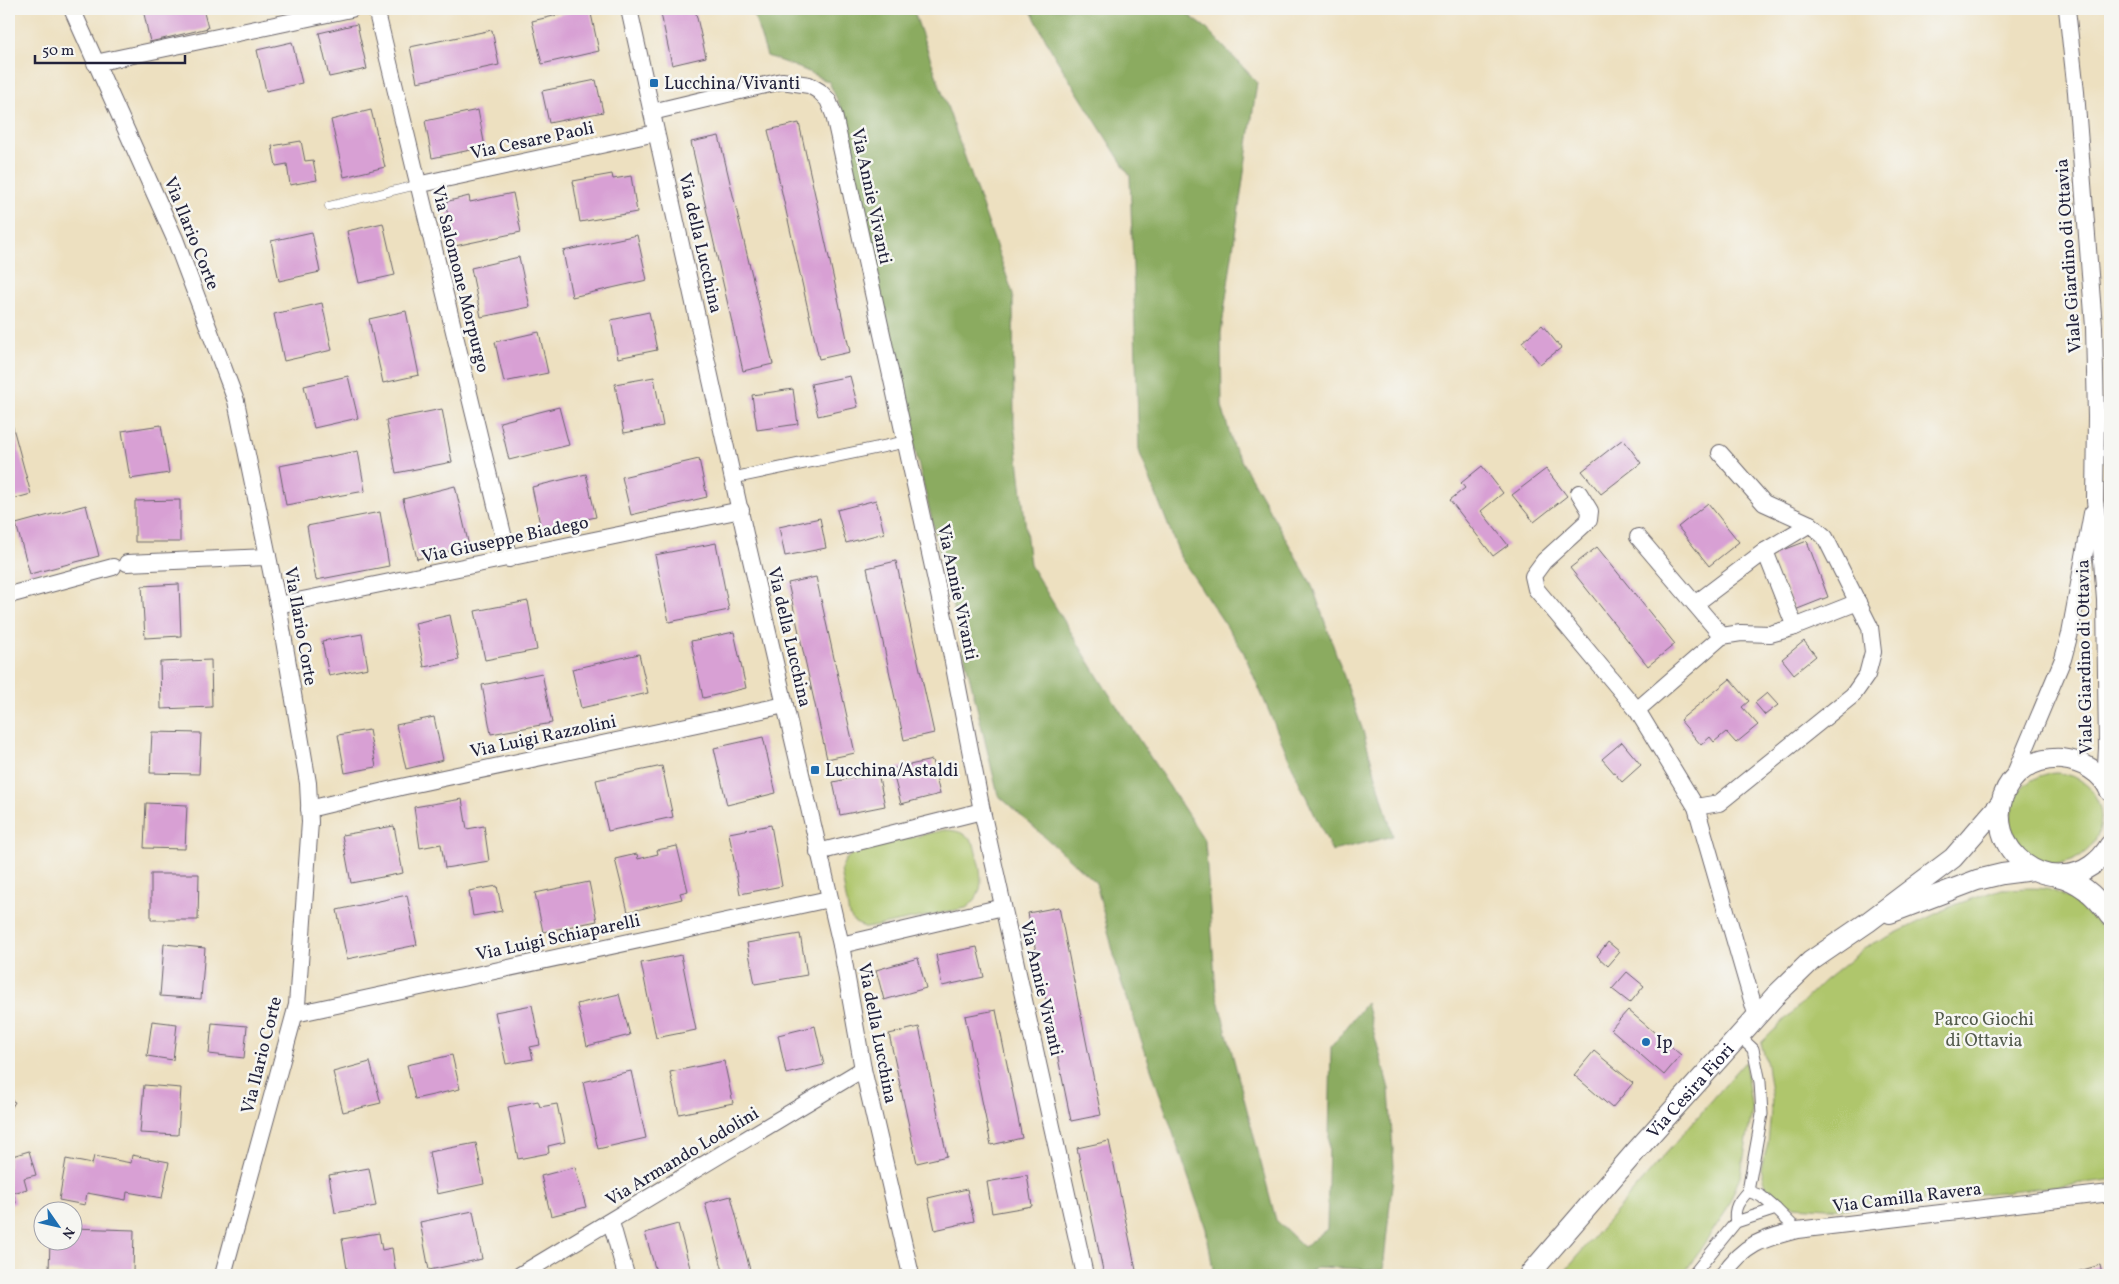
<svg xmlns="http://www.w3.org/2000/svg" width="2119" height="1284" viewBox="0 0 2119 1284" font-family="Vollkorn,serif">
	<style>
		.green { fill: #afc66c; stroke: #687454 }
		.forest { fill: #8bab60; stroke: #56664e }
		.building { fill: #d8a0d4 }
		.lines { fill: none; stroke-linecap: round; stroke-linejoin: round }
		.service-casing { stroke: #69646a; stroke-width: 9 }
		.pedestrian-casing { stroke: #69646a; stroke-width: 13 }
		.minor-casing { stroke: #69646a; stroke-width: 18 }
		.tertiary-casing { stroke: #69646a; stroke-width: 22 }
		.service { stroke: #fff; stroke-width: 8 }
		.pedestrian { stroke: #fff; stroke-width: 11 }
		.minor { stroke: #fff; stroke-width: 16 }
		.tertiary { stroke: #fff; stroke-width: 20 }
		.poi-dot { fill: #1f6fb2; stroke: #f6f6f2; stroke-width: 2 }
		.labels { text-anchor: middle; stroke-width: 5; stroke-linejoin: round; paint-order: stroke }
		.poi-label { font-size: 18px; fill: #22223b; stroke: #f6f6f2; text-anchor: start }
		.street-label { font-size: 18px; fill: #22223b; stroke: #f6f6f2 }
		.park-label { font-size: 18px; fill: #535b4c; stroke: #f6f6f2 }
	</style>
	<rect width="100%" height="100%" fill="#f6f6f2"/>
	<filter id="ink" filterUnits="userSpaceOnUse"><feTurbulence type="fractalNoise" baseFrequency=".02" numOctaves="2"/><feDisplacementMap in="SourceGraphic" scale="10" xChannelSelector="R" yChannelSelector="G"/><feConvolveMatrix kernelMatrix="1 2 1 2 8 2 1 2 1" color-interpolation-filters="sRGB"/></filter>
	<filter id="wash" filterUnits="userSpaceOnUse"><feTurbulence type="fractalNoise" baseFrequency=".0096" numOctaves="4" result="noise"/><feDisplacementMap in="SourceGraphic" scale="20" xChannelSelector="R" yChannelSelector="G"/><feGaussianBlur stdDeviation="1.12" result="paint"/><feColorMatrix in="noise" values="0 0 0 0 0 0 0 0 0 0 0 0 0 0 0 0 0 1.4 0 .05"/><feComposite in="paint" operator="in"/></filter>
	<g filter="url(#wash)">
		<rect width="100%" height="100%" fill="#ede0c0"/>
		<g class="green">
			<circle cx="2056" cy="818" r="45"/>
			<path d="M944,830C956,830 968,833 974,844C979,867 990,892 966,908L867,928L855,923L849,915L841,870L845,860L857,850Z"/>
			<path d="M2002,889C2016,889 2031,887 2045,889C2066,891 2103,924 2110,943V1180L1845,1209L1795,1206L1782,1202L1768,1193L1761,1168L1768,1144L1772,1099L1767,1065L1761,1043L1823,982L1865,948L1954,905Z"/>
			<polygon points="1745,1062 1752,1111 1741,1174 1726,1211 1683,1275 1561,1275"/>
		</g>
		<g class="forest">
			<polygon points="752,9 913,9 1013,294 1014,423 1030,565 1102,683 1205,841 1216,992 1276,1220 1304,1247 1327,1229 1331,1047 1366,1003 1389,1089 1394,1166 1383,1270 1316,1267 1307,1275 1214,1275 1206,1229 1119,975 1096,883 998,795 899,383 840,106 829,82 802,69 767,56"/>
			<polygon points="1030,9 1180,9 1205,27 1257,82 1221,333 1222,406 1233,446 1312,585 1363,731 1393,836 1332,851 1300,784 1243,651 1181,558 1139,451 1130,176 1054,55"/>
		</g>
		<g id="blocks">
			<g class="building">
				<polygon points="143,9 203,9 208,28 150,42"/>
				<polygon points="401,9 425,9 425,10 402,14"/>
				<polygon points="584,9 590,9 599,51 542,64 532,21"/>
				<polygon points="660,9 695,9 706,57 672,65"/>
				<polygon points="357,24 367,69 329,77 319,33"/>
				<polygon points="492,30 499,65 417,82 410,47"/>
				<polygon points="292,42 302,83 266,91 257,50"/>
				<polygon points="596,80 603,112 549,123 542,91"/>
				<polygon points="371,110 385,167 344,177 331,120"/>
				<polygon points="478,110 485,147 432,158 425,121"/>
				<polygon points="799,123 850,352 819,359 768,130"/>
				<polygon points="719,136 773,364 743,371 691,142"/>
				<polygon points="301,141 305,161 313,160 317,180 290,185 287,164 276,166 272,146"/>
				<polygon points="612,174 613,179 631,176 637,212 580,222 573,181"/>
				<polygon points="513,193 521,232 455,246 445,202 469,196 470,202"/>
				<polygon points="383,223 395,275 359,283 347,231"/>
				<polygon points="312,232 320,272 279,281 271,241"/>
				<polygon points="637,235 647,280 572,297 563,251"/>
				<polygon points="519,257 530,307 481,317 471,268"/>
				<polygon points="322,303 332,350 284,361 274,314"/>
				<polygon points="406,311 419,375 383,383 369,319"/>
				<polygon points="649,312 657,350 618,358 611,320"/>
				<polygon points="1542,325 1561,348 1540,364 1522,342"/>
				<polygon points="539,332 548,373 504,382 495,342"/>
				<polygon points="348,376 358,418 314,428 304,386"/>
				<polygon points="850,376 858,407 818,416 811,384"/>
				<polygon points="654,377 663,426 624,433 615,384"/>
				<polygon points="793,389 798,424 757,430 752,395"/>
				<polygon points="559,407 569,445 509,460 500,422"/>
				<polygon points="442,409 452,462 396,473 386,420"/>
				<polygon points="9,413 31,494 9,500"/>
				<polygon points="161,425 169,473 130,479 122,431"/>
				<polygon points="1623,439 1641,463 1601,494 1582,471"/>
				<polygon points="358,451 365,491 286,505 279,466"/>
				<polygon points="699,459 707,497 631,515 622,477"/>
				<polygon points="1482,466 1503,493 1481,511 1508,545 1493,556 1450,500 1465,488 1461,483"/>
				<polygon points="1546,469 1567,496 1534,522 1512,495"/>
				<polygon points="586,474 596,517 541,529 532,487"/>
				<polygon points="455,486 469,546 417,559 403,499"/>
				<polygon points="180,500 180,542 135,542 135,501"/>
				<polygon points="876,500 884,533 846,543 837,510"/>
				<polygon points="1708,503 1739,542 1709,566 1678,527"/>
				<polygon points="86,505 99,556 30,574 16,524"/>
				<polygon points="380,512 389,566 316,580 307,526"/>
				<polygon points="820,518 826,548 785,556 779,527"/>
				<polygon points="1807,541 1828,597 1795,610 1773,554"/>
				<polygon points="716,543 729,610 669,622 655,555"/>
				<polygon points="1597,547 1675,644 1648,666 1570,568"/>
				<polygon points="896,561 934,733 904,740 867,568"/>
				<polygon points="816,577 855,753 827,759 788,583"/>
				<polygon points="179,584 181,636 145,638 142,586"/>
				<polygon points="528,601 537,650 485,660 475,611"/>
				<polygon points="450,615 459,660 424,667 415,623"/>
				<polygon points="734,632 746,688 703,698 691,641"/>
				<polygon points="362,634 368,668 329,676 322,641"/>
				<polygon points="1804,641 1816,656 1794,674 1782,659"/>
				<polygon points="639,654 648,693 581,708 572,669"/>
				<polygon points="211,660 212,707 161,709 160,662"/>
				<polygon points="542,673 552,723 491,734 482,685"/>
				<polygon points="1730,679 1749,701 1742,707 1758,725 1736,743 1726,732 1714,742 1710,737 1701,745 1680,720"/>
				<polygon points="1767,693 1778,705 1765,715 1755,703"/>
				<polygon points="434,717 443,760 406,769 396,725"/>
				<polygon points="369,730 376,767 345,773 338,735"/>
				<polygon points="152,732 201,733 199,774 150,773"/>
				<polygon points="763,737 776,793 727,805 714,748"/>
				<polygon points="1622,742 1641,765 1622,782 1602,759"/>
				<polygon points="932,760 940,794 901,804 892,769"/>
				<polygon points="662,766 673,817 608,831 596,780"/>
				<polygon points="878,773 885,806 840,815 833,782"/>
				<polygon points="462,799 467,829 484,826 489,861 445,868 441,844 420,848 414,807"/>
				<polygon points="146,803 187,805 185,849 144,848"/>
				<polygon points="771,825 782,886 740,894 729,833"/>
				<polygon points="394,826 403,873 351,883 342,835"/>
				<polygon points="677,846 688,891 680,893 682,899 628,912 615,859 637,854 638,859 658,854 657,850"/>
				<polygon points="151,874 199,874 198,920 151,920"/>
				<polygon points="589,882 597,921 543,932 535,893"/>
				<polygon points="497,886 502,911 473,916 469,891"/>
				<polygon points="407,895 417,945 347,959 337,910"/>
				<polygon points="1059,907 1101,1115 1071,1121 1028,913"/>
				<polygon points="800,934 807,975 755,984 747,943"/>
				<polygon points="1608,942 1620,952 1608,966 1597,956"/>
				<polygon points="164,944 205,948 201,999 160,996"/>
				<polygon points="977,947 984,977 942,986 936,955"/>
				<polygon points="681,955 696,1030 656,1038 641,963"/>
				<polygon points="918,958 926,988 884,1000 876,970"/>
				<polygon points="1627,972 1644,986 1630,1003 1612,989"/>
				<polygon points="619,994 630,1035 587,1046 577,1004"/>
				<polygon points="532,1005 540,1045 530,1047 533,1059 506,1064 495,1012"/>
				<polygon points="996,1010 1022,1138 991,1145 965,1016"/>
				<polygon points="1628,1010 1681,1055 1664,1075 1611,1029"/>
				<polygon points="152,1021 177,1024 173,1060 147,1056"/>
				<polygon points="212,1023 247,1026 244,1058 209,1054"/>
				<polygon points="815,1026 824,1065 786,1074 778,1035"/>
				<polygon points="919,1027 947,1156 917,1163 889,1034"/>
				<polygon points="1594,1051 1633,1083 1612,1108 1574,1075"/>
				<polygon points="452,1055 460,1089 415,1099 407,1065"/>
				<polygon points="724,1061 733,1103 679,1114 670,1072"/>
				<polygon points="370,1062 381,1103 343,1112 333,1072"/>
				<polygon points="631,1071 646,1138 598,1149 583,1082"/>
				<polygon points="144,1085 181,1088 178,1135 140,1133"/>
				<polygon points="9,1099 15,1102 9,1112"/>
				<polygon points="538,1101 540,1107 557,1104 565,1142 548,1146 549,1153 518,1159 508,1107"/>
				<polygon points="1109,1141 1137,1275 1104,1275 1077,1148"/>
				<polygon points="476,1143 484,1184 437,1194 429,1152"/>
				<polygon points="29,1151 36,1175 24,1178 27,1189 13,1193 16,1203 9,1205 9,1157"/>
				<polygon points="132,1155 169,1162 162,1198 127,1192 126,1200 87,1193 85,1205 59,1200 66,1159 92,1164 94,1156 131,1163"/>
				<polygon points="575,1167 586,1207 551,1216 541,1176"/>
				<polygon points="369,1168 376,1206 335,1213 329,1175"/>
				<polygon points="1027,1175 1032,1206 992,1213 987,1182"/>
				<polygon points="967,1189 974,1221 935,1230 928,1198"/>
				<polygon points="731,1196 750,1270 724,1275 705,1203"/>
				<polygon points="473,1211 482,1259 429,1270 420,1222"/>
				<polygon points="678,1224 692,1275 657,1275 645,1233"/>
				<polygon points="72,1228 134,1230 133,1273 49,1271 50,1242 72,1242"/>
				<polygon points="379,1233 382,1250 392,1248 396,1275 348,1275 342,1239"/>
				<polygon points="2100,1265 2102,1275 2066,1275"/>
			</g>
		</g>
	</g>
	<g filter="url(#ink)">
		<use href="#blocks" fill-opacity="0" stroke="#69646a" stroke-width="1"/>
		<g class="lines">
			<defs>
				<polyline id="service" points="329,206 417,185"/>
				<g id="pedestrian">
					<polyline points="733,478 905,442"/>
					<polyline points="1738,1035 1753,1049 1760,1082 1762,1114 1748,1191"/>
					<path d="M1736,1222C1733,1208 1739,1201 1748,1191L1761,1196L1776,1209"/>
					<polyline points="1693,1275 1736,1222 1776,1209 1797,1230"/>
				</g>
				<g id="minor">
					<polyline points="72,9 175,239 236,401 278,605 308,783 310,822 297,1005 223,1275"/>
					<polyline points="376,9 509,559"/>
					<polyline points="629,9 745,534 841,945 863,1069 911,1275"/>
					<polyline points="2067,9 2076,92 2094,327 2096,417 2095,501 2101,548 2105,600 2107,748 2105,782"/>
					<polyline points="95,63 351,9"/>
					<polyline points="652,112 782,81 809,85 819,91 828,100 834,115 947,631 982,811 1085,1275"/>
					<polyline points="417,185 656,133"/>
					<polyline points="1579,493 1590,511 1589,520 1544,561 1533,576 1536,589 1637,710 1696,807 1756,1014"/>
					<polyline points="127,563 268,557"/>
					<polyline points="9,595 113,567"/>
					<polyline points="1695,604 1765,551"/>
					<polyline points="278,605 741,510"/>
					<polyline points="1795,627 1765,551 1810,524"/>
					<polyline points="1722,636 1741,633 1770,634 1792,628 1858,602"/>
					<polyline points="1637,710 1722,636 1638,537"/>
					<polyline points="2013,778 2063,659 2070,633 2092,513"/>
					<polyline points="1696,807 1719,803 1853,695 1867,675 1873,652 1870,627 1825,537 1810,524 1764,503 1720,453"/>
					<polyline points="309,809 401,787 785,705"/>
					<polyline points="818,852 982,811"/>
					<polyline points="841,945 1003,907"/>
					<polyline points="295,1014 829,899"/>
					<polyline points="611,1222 626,1275"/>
					<polyline points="520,1275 863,1069"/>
					<path d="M1723,1275C1744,1244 1762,1239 1797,1230L2110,1193"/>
				</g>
				<g id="tertiary">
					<path d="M2110,791C2102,772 2082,761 2062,759C2002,755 1977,828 2025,864C2037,873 2050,877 2065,875C2084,874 2101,861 2110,845"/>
					<path d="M2057,876C2080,881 2097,897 2110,916"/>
					<polyline points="1890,913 1977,880 2002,874 2033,870"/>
					<path id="s1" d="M1529,1275L1636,1151L1775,996L1811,961L1868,922L1953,858L2001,803"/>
				</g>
			</defs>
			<use href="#service" class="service-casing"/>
			<use href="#pedestrian" class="pedestrian-casing"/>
			<use href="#minor" class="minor-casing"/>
			<use href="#tertiary" class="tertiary-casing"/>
			<use href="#service" class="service"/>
			<use href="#pedestrian" class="pedestrian"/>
			<use href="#minor" class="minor"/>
			<use href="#tertiary" class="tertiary"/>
		</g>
	</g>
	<g class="poi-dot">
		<rect x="649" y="78" width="10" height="10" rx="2.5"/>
		<rect x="810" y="765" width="10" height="10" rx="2.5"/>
		<circle cx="1646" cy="1042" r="5"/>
	</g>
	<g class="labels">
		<g class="poi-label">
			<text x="664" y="89">Lucchina/Vivanti</text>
			<text x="825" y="776">Lucchina/Astaldi</text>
			<text x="1656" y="1048">Ip</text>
		</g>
		<g class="street-label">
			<text transform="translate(532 140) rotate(-12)" y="6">Via Cesare Paoli</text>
			<text transform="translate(872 196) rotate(78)" y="6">Via Annie Vivanti</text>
			<text transform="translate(192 233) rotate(68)" y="6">Via Ilario Corte</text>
			<text transform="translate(701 243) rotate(77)" y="6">Via della Lucchina</text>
			<text transform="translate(2068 256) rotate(-94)" y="6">Viale Giardino di Ottavia</text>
			<text transform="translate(461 279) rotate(76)" y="6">Via Salomone Morpurgo</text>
			<text transform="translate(505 539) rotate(-12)" y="6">Via Giuseppe Biadego</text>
			<text transform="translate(958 592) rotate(78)" y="6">Via Annie Vivanti</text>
			<text transform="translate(301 626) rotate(80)" y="6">Via Ilario Corte</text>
			<text transform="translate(790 637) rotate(77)" y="6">Via della Lucchina</text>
			<text transform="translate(2084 657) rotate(-91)" y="6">Viale Giardino di Ottavia</text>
			<text transform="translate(543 736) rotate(-12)" y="6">Via Luigi Razzolini</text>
			<text transform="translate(558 937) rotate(-12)" y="6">Via Luigi Schiaparelli</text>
			<text transform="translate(1042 988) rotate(77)" y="6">Via Annie Vivanti</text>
			<text transform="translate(878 1033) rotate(79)" y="6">Via della Lucchina</text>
			<text transform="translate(261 1055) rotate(-76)" y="6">Via Ilario Corte</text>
			<text dy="6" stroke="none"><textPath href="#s1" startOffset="245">Via Cesira Fiori</textPath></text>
			<text transform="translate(682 1156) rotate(-31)" y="6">Via Armando Lodolini</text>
			<text transform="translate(1907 1197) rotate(-7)" y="6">Via Camilla Ravera</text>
		</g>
		<g class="park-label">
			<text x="1984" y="1025">Parco Giochi<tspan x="1984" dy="21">di Ottavia</tspan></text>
		</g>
	</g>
	<rect width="2119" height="1284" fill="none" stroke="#f6f6f2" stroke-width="30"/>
	<g transform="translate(58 1226) rotate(124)"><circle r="24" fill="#f6f6f2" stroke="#a1a1a9"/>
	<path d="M0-4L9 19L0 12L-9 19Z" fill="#1f6fb2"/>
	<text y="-8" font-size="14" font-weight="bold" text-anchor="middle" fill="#22223b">N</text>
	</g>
	<path d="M35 55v8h150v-8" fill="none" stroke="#22223b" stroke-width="2.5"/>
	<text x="42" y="55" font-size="15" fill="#22223b" stroke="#f6f6f2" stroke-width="4" paint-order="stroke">50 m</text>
</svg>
